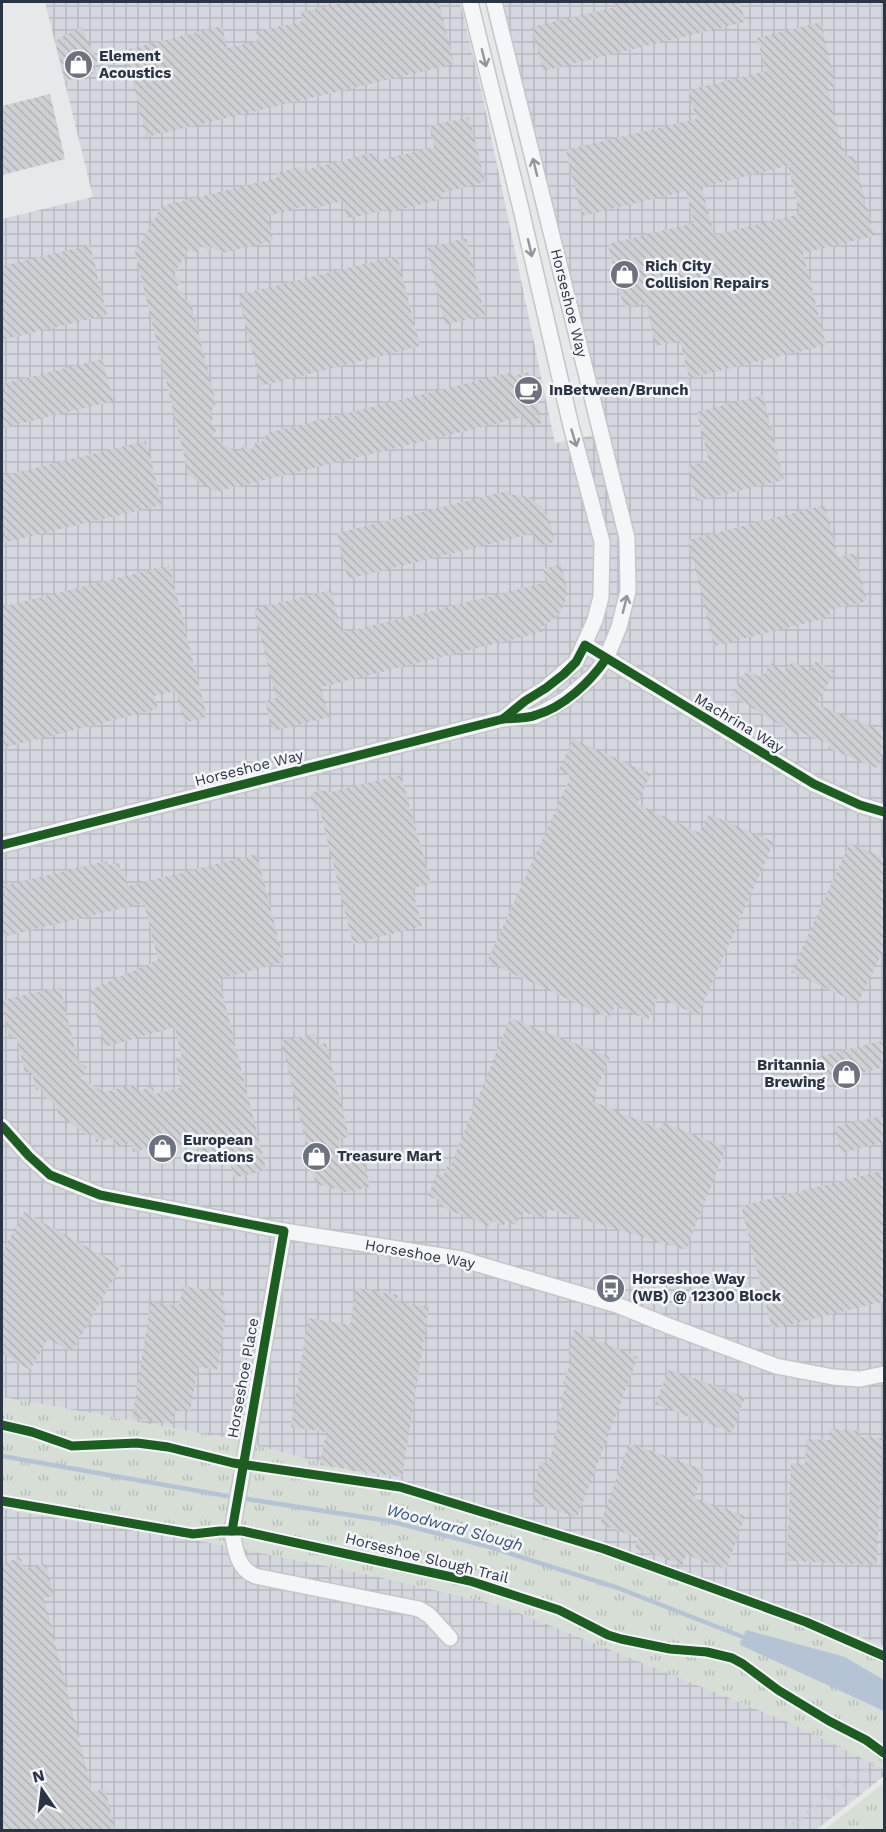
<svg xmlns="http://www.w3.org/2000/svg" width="886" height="1832" viewBox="0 0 886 1832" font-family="'Work Sans',sans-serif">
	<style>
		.industrial { fill: url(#industrial-grid) }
		.park { fill: url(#park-tufts) }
		.water { fill: #b4c4d5 }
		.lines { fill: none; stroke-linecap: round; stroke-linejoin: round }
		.stream { stroke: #b4c4d5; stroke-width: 4.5 }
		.building { fill: url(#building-back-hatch); fill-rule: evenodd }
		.minor-casing { stroke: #c4c6c8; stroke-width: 18 }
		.minor { stroke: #f5f6f7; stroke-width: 15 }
		.rail { stroke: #cecfd2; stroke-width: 4.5; stroke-dasharray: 3 6; stroke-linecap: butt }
		.cycleway-casing { stroke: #f4f6f9; stroke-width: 13 }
		.cycleway { stroke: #1b5e20; stroke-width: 9 }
		.oneway { stroke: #90959e }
		.labels { text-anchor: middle; stroke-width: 5; stroke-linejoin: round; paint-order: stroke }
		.poi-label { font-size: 15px; font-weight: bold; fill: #2b3445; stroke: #f4f6f9; text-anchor: start }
		.street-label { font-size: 15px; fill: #2b3445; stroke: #f4f6f9 }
		.water-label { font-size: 16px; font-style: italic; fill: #34527a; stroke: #f4f6f9 }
	</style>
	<defs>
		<pattern id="industrial-grid" width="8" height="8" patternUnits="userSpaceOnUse" patternTransform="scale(1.5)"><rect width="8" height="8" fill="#d4d7dd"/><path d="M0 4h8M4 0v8" fill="none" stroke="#b6b9bf"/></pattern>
		<pattern id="park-tufts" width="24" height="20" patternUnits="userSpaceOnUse" patternTransform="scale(1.5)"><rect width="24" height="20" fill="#d6ded6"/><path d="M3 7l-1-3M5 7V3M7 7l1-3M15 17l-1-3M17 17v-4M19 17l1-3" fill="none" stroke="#b8bfb9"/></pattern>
		<pattern id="building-back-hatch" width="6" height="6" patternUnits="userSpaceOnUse" patternTransform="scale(1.5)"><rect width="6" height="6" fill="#ced0d3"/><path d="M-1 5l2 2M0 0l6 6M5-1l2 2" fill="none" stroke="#b1b3b6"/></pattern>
	</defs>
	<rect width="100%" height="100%" fill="#e6e8ea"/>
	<g class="industrial">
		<polygon points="45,2 460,2 482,93 555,443 609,432 503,2 884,2 884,1646 772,1603 616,1548 472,1502 231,1439 2,1397 2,219 93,197"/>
		<polygon points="2,1509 212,1543 366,1574 500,1605 786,1721 884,1769 884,1776 816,1830 2,1830"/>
	</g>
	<g class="park">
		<polygon points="2,1397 231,1439 472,1502 616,1548 772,1603 884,1646 884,1769 786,1721 500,1605 366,1574 212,1543 2,1509"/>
		<polygon points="884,1783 884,1830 824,1830"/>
	</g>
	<polygon class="water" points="746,1630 845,1657 884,1680 884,1711 740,1645"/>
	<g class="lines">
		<polyline class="stream" points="2,1456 221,1495 389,1521 490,1547 618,1588 748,1639"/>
	</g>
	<g class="building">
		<polygon points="346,2 439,2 454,64 146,137 125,50 222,26 227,48 258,41 256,32 303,21 301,12"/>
		<polygon points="614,2 740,2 745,22 543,71 532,27 616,7"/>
		<path d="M821,22L836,86L828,88L845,157L854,155L874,236L803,253L826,345L689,378L680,341L656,346L646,303L624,308L608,244L694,223L686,191L582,216L566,150L696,119L689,90L766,71L757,38ZM788,166L800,214L714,235L702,187Z"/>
		<polygon points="81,27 98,61 94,63 96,73 65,81 55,41"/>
		<polygon points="50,94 65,159 2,175 2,106"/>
		<polygon points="469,117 485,182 442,193 443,199 390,212 389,209 347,219 343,201 311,209 310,205 267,216 273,241 222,253 211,247 209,251 201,246 197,254 189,249 173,276 181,281 176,288 184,293 181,297 191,303 216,403 210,414 214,417 209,425 217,429 212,437 239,453 243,445 251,450 256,442 260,444 267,433 512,372 513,376 529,372 542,423 525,427 523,417 215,492 189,476 135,252 162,206 277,178 276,173 301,167 302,171 375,152 377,161 434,147 429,126"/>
		<polygon points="466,238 485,315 445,325 427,248"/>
		<polygon points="90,245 107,315 2,340 2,266"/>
		<polygon points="397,256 420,346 261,386 238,295"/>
		<polygon points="102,359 113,401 2,428 2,384"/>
		<polygon points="763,395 784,480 697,501 688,466 709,461 697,412"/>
		<polygon points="146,441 162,505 2,543 2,476"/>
		<polygon points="507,491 508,494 528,497 541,506 549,519 555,542 538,546 534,533 348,579 337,533"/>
		<polygon points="825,505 838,557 855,553 867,601 829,610 831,617 714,646 688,540"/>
		<polygon points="561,564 567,588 565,603 558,616 541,628 542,632 321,687 329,717 273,731 265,701 276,698 254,609 331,590 342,633 547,582 543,569"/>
		<polygon points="169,565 207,717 184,723 176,691 154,696 158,709 2,748 2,607"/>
		<polygon points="792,661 810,671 816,661 835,672 816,704 885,732 885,751 877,768 828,748 830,744 799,732 797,735 731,695 747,670 761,678 771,663 785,672"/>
		<polygon points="573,739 651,774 637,804 700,833 709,814 774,842 698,1015 658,997 648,1020 615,1006 609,1018 487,962 571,776 559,770"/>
		<polygon points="401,775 431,884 412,888 422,926 353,944 320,811 315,808 310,799 312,793 319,790 330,792"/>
		<polygon points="850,843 885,858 885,947 858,1003 791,972"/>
		<polygon points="257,854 284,962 219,979 266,1170 234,1178 227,1149 200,1156 197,1144 151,1155 149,1148 133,1152 131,1143 115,1147 113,1138 96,1142 94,1133 87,1135 58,1114 57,1105 45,1098 42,1089 36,1090 32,1071 25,1073 16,1036 9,1037 2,1000 60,987 78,1062 87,1067 81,1078 104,1092 136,1084 137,1091 153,1087 155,1094 182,1087 175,1059 182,1057 175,1027 105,1047 90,990 158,960 144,903 2,937 2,886 107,861 108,865 119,863 122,874 125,873 128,886"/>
		<polygon points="510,1018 610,1057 592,1101 660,1129 663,1122 726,1148 686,1250 548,1209 544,1219 522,1211 516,1225 506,1221 504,1226 492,1221 489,1226 439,1206 441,1201 428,1196 437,1173 443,1176 447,1166 450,1167"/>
		<polygon points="314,1034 317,1045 326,1043 349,1137 339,1139 344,1162 363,1158 370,1187 347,1192 316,1184 281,1041"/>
		<polygon points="885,1040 885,1067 823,1082 817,1057"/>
		<polygon points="885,1115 885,1142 841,1153 834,1127"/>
		<polygon points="885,1170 885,1301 772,1329 741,1206"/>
		<polygon points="24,1212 121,1266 72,1352 48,1339 30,1370 2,1353 2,1252"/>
		<polygon points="183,1286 224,1293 222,1308 227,1308 217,1370 198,1367 190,1412 175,1409 173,1424 132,1418 151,1302 179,1306"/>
		<polygon points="356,1288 398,1295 396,1302 429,1307 402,1477 320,1465 326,1432 291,1427 308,1318 350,1325"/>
		<polygon points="574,1330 638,1357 577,1518 533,1502 540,1461 547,1464 556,1441 553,1440 559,1423 556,1422 563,1404 560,1402 566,1385 563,1383 572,1358 568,1357"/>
		<polygon points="669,1369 745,1397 732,1433 655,1404"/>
		<polygon points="830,1429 860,1431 860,1437 882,1438 877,1565 787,1561 791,1463 805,1464 806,1439 829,1440"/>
		<polygon points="629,1443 704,1470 694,1498 745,1516 726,1569 686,1555 683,1565 635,1548 639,1538 600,1524"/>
		<polygon points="21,1558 23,1569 46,1564 54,1596 44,1598 92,1792 105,1789 115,1830 2,1830 2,1563"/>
	</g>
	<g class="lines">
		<defs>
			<g id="minor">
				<polyline points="470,2 520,205 571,426 602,542 601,597 595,620 576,662 546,688 525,701 503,719"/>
				<polyline points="585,645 814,784 860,805 884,812"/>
				<polyline points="2,845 503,719 535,716 549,709 566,699 594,675 606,659 619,627 628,591 627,538 494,2"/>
				<polyline points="2,1126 29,1156 50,1175 100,1195 284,1231 461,1259 617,1305 669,1326 776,1366 833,1377 860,1379 884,1374"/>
				<path d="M284,1231L232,1531C235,1549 237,1568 255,1576L419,1609L429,1615L450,1638"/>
			</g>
		</defs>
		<use href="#minor" class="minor-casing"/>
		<use href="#minor" class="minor"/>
		<polyline class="rail" points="785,1830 884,1756"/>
		<defs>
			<g id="cycleway">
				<polyline points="503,719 525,701 546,688 564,674 576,662 585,645 814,784 860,805 884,812"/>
				<path d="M2,845L503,719C514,718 526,719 536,715C564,707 590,682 606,659"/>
				<polyline points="2,1126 29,1156 50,1175 100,1195 284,1231 232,1531"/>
				<polyline points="2,1425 32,1432 72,1446 137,1443 168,1447 233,1463 400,1487 604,1549 806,1622 884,1656"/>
				<polyline points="2,1501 193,1534 220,1531 242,1531 470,1581 559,1610 608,1635 621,1639 670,1649 707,1652 732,1658 743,1664 778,1690 829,1721 866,1740 884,1753"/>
			</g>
		</defs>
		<use href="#cycleway" class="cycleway-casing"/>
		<use href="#cycleway" class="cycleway"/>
	</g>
	<defs><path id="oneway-shaft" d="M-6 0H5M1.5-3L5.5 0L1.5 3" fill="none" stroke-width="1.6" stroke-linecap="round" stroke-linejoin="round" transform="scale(1.5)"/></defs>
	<g class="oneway">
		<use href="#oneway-shaft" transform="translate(484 58) rotate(76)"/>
		<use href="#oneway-shaft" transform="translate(535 167) rotate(-104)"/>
		<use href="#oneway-shaft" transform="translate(530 248) rotate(77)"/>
		<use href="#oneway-shaft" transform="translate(574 438) rotate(73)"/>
		<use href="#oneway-shaft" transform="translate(625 604) rotate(-76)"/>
	</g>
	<defs>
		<symbol id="shop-disc" viewBox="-11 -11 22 22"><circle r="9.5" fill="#6c737f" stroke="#f4f6f9"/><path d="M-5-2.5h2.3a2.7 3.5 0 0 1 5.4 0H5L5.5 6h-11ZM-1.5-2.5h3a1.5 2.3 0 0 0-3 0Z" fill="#fff"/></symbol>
		<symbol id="cafe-disc" viewBox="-11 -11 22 22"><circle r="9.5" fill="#6c737f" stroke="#f4f6f9"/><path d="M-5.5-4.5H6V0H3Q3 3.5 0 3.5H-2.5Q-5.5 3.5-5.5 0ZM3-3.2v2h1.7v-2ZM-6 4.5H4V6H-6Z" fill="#fff"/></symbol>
		<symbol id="bus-disc" viewBox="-11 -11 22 22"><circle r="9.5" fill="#6c737f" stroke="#f4f6f9"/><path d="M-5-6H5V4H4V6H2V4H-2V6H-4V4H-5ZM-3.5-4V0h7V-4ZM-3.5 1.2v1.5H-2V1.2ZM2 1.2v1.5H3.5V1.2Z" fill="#fff"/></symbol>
	</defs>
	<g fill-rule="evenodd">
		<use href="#shop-disc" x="62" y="48" width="33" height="33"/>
		<use href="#shop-disc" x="608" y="258" width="33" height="33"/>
		<use href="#cafe-disc" x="512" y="374" width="33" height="33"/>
		<use href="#shop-disc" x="830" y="1058" width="33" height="33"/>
		<use href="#shop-disc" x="146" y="1132" width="33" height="33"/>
		<use href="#shop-disc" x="300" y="1140" width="33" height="33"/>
		<use href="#bus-disc" x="594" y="1272" width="33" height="33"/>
	</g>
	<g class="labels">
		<g class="poi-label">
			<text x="99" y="61">Element<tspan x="99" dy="17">Acoustics</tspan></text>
			<text x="645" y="271">Rich City<tspan x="645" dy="17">Collision Repairs</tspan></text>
			<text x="549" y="395">InBetween/Brunch</text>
			<text x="825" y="1070" text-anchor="end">Britannia<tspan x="825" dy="17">Brewing</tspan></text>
			<text x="183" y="1145">European<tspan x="183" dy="17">Creations</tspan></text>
			<text x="337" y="1161">Treasure Mart</text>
			<text x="632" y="1284">Horseshoe Way<tspan x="632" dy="17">(WB) @ 12300 Block</tspan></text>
		</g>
		<g class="street-label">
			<text transform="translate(569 303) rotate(76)" y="5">Horseshoe Way</text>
			<text transform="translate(739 723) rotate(31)" y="5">Machrina Way</text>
			<text transform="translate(249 768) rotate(-14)" y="5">Horseshoe Way</text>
			<text transform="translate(420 1254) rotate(10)" y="5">Horseshoe Way</text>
			<text transform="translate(243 1378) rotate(-80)" y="5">Horseshoe Place</text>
			<text transform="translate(427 1558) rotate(14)" y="5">Horseshoe Slough Trail</text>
		</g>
		<g class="water-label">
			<text transform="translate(455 1527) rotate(15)" y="6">Woodward Slough</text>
		</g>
	</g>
	<rect width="886" height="1832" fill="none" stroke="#2b3445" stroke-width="6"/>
	<g transform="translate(42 1790) rotate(346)" stroke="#f4f6f9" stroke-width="4.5" paint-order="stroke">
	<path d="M0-4.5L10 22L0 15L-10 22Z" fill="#2b3445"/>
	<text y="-9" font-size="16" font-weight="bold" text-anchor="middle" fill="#2b3445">N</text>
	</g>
</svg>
